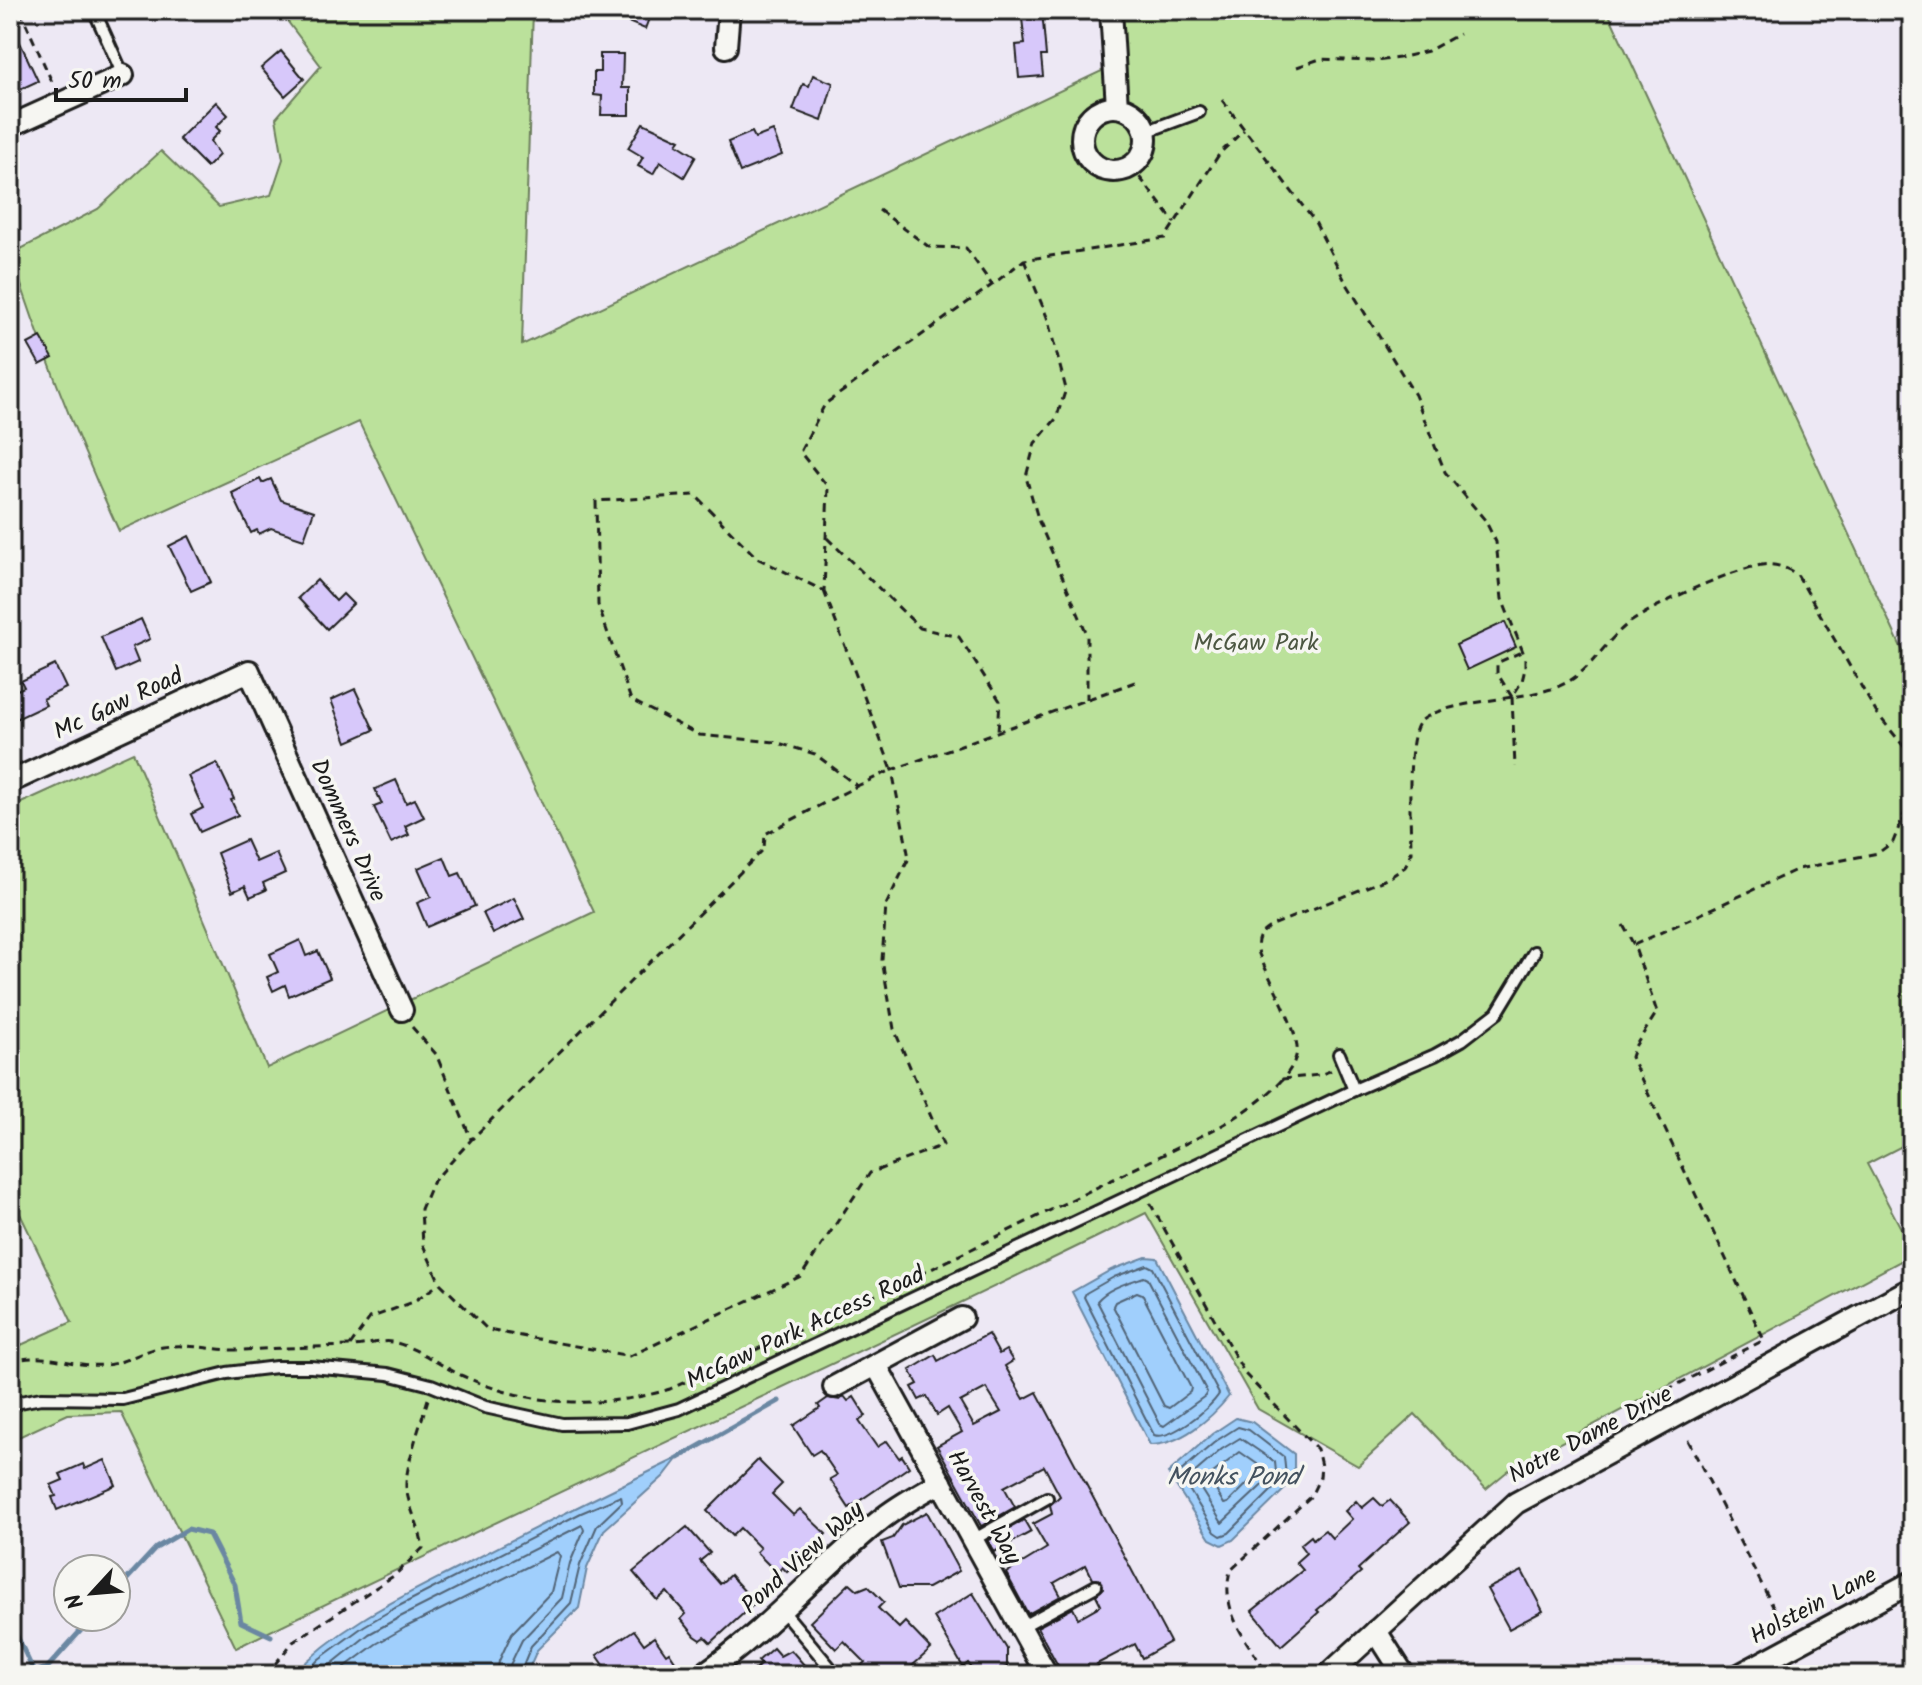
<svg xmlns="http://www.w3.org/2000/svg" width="1922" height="1685" viewBox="0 0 1922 1685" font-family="Kalam,sans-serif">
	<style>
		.green { fill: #bbe19b; stroke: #6c7e5c; stroke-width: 2 }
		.water { fill: #a0cffc; stroke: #6b87a2; stroke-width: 2 }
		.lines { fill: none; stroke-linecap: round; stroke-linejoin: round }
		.shore { stroke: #516476; stroke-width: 2 }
		.stream { stroke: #6b87a2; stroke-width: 5 }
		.building { fill: #d7c8fa; stroke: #1c1c1c; stroke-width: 2; fill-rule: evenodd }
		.service-casing { stroke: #1c1c1c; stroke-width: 16 }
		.minor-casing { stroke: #1c1c1c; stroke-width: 26 }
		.path { stroke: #1c1c1c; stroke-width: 3; stroke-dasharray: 8 6; stroke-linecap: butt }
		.service { stroke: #f6f6f2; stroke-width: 10 }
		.minor { stroke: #f6f6f2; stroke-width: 20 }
		.labels { text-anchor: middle; stroke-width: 7; stroke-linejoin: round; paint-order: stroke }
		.park-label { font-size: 24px; fill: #4c5742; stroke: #f6f6f2 }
		.street-label { font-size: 24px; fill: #1c1c1c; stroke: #f6f6f2 }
		.water-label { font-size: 26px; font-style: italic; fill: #44525f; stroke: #f6f6f2 }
	</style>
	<rect width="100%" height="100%" fill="#ede8f4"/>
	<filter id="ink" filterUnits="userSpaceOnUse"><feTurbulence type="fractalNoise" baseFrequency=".0125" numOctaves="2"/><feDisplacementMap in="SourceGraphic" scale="16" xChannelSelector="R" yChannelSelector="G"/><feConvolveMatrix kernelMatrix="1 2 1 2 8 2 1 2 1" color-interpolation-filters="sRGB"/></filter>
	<g filter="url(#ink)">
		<path class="green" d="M279,10H533L522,345L1123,61L1121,10H1607L1912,671V1141L1867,1164L1912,1249V1255L1509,1470L1486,1489L1415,1414L1358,1466L1258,1409L1146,1213C844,1362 537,1499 236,1648L121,1412L68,1414L10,1441V1350L72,1322L10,1193V808L133,752L267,1068L594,912L359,422L119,531C78,441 41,348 11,254L98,209L161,151L219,207L271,195L283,159L276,118L321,66Z"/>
		<g class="water">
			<path d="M1146,1257L1157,1258L1229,1396C1211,1419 1180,1445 1150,1445L1072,1292L1111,1270Z"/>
			<polygon points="1236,1418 1252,1422 1294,1454 1294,1480 1233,1540 1222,1545 1210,1539 1168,1473 1212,1434"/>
			<path d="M678,1458L664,1476L604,1530L587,1568L579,1608L537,1650L526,1675H293C340,1625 400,1598 460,1567C532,1529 605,1493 678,1458Z"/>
		</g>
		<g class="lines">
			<g class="shore">
				<path d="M1147,1265L1153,1268L1219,1394C1211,1408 1170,1441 1154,1435L1084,1297L1086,1293L1114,1277Z"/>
				<path d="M1144,1277L1148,1279L1207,1392L1205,1396L1164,1426L1160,1424L1097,1301C1108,1288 1127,1283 1144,1277Z"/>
				<polygon points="1137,1292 1142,1294 1191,1388 1190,1392 1169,1408 1164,1406 1113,1306 1115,1302"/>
				<polygon points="1238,1427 1249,1430 1284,1457 1286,1476 1229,1533 1221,1536 1215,1532 1179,1473 1216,1441"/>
				<polygon points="1240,1438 1275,1462 1276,1472 1222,1523 1192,1475 1222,1449"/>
				<polygon points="1240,1452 1260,1466 1261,1470 1228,1503 1224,1504 1208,1477"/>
				<polyline points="304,1675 319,1659 364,1626 395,1608 581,1513 621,1496 622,1502 597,1526 580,1565 571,1603 531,1646 519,1675"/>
				<polyline points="318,1675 369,1634 400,1617 582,1525 584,1530 570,1563 562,1598 522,1640 510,1665 509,1675"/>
				<polyline points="334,1675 376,1644 406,1627 557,1552 560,1556 551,1592 512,1633 499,1661 497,1675"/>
			</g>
			<g class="stream">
				<polyline points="678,1458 779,1401"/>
				<polyline points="116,1591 156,1548 188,1529 209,1534 235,1585 241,1622 271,1636"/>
				<polyline points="10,1621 34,1672 47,1668 93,1617"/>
			</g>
		</g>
		<g class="building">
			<polygon points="599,10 652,10 645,29"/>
			<polygon points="1021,10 1042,10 1046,56 1041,56 1043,76 1019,78 1016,45 1025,44"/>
			<polygon points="10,21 38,81 10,94"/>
			<polygon points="281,51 304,79 285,96 261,68"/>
			<polygon points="600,54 623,54 622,88 630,88 630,115 601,115 602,96 594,95 594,72 600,72"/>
			<polygon points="813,75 833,83 822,121 793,110 803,84 809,86"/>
			<polygon points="216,102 228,115 216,127 220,131 210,141 219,155 207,167 179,139"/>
			<polygon points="643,123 680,140 677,144 696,156 684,177 660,162 653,174 638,166 643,157 628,148"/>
			<polygon points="773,131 782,155 740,172 728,142 752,132 755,138"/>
			<polygon points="41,337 53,358 40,365 28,344"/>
			<polygon points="260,479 262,483 271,479 281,500 314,511 304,539 271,528 259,534 257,530 251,533 232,493"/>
			<polygon points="189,536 211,582 191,591 169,546"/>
			<polygon points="317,580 336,601 343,594 353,604 327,629 298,598"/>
			<polygon points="141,619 150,639 132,647 138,662 116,672 101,637"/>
			<polygon points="1505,622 1516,647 1467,670 1456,645"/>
			<polygon points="55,665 66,688 43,699 46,705 10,722 10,693 24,687 21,681"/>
			<polygon points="355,689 374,730 347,742 331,700"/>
			<polygon points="217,763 234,799 231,800 238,815 200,832 191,814 203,808 188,776"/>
			<polygon points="396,780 406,803 415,799 424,817 405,826 409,835 391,843 374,807 382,804 375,789"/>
			<polygon points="246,840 256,862 276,853 285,873 263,883 266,890 250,897 245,886 232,892 217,853"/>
			<polygon points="444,857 452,876 460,873 475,906 427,927 417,903 431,897 418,868"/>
			<polygon points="514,898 524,919 493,934 483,913"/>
			<polygon points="300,940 306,956 318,951 330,978 289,996 285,985 273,991 267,977 278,972 270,954"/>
			<path d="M988,1334L999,1354L1006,1350L1013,1361L1005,1366L1024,1399L1037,1392L1170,1642L1142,1658L1135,1644L1097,1664L1104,1675H1063L1037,1627L1073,1608L1078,1618L1101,1605L1096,1595L1103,1589L1101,1580L1093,1579L1086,1565L1054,1583L1061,1596L1028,1614L1006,1573L1047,1548L1033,1524L1052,1514L1050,1505L1060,1496L1044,1466L1004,1487L1015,1507L981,1526L937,1446L962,1432L948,1408L937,1415L927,1396L919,1400L912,1387L918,1384L910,1370L935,1355L938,1361ZM986,1388L1001,1412L974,1426L960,1402Z"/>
			<polygon points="844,1396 848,1401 854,1397 866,1416 859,1421 877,1447 887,1441 899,1458 902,1456 909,1467 849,1508 830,1479 837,1475 820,1450 812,1455 793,1426 820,1408 818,1405 828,1398 840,1400"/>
			<polygon points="105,1460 116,1485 57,1510 52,1497 56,1496 51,1485 63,1480 60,1474 83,1464 85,1469"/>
			<polygon points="758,1460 782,1484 772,1494 793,1515 800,1509 826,1534 787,1572 782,1567 779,1571 775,1567 773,1569 756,1552 760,1548 740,1528 732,1536 707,1511"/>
			<polygon points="1374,1498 1382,1506 1390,1500 1410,1522 1358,1569 1361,1572 1317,1610 1319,1612 1281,1646 1252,1611 1303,1570 1296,1562 1306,1553 1300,1545 1311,1536 1313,1539 1325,1530 1332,1538 1352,1519 1345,1511 1356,1501 1362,1508"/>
			<polygon points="927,1512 959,1571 928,1588 899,1588 882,1542 893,1538 902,1525"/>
			<polygon points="1024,1520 1031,1532 994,1552 988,1541"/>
			<polygon points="687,1527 710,1553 700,1561 720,1584 730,1575 755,1603 711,1643 705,1637 701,1640 695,1636 681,1619 686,1614 667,1592 657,1600 633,1572"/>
			<polygon points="1522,1571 1543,1611 1509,1629 1487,1589"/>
			<polygon points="850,1583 858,1590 868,1586 884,1602 878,1608 899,1628 905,1622 931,1649 902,1675 852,1675 865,1662 844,1641 836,1649 810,1622"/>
			<polygon points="973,1593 1007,1649 1007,1667 977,1675 968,1663 963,1667 934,1617"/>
			<polygon points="634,1630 644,1644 654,1637 666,1654 669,1652 677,1664 660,1675 611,1675 597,1655"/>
			<polygon points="773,1648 780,1656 791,1650 805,1666 795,1675 749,1675 761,1664 758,1661"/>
		</g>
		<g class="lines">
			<defs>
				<g id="service">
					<polyline points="94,10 123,75"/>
					<polyline points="1145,132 1199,112"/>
					<polyline points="1339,1054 1354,1090"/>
					<polyline points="10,1404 41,1398 123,1399 227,1373 276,1367 311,1367 388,1374 431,1385 485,1407 562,1424 627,1423 679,1409 1354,1090 1435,1055 1462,1040 1497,1013 1534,952"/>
					<polyline points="973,1540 1047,1498"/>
					<polyline points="783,1611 833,1671"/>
					<polyline points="1021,1627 1096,1586"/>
					<polyline points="1149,1675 1151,1674"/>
				</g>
				<g id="minor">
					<polyline points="1111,10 1117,107"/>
					<polyline points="726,47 729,10"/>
					<circle cx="1114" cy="139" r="32"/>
					<polyline points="10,126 123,75"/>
					<polyline points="10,782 249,671 402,1010"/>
					<polyline points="876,1365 1047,1675"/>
					<polyline points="834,1387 962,1318"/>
					<polyline points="1376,1631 1404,1675"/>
					<path d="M702,1675C770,1629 820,1568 883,1518C901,1504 921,1493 941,1482"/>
					<polyline points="1328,1675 1516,1503 1912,1288"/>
					<polyline points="1739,1675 1912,1582"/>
				</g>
			</defs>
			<use href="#service" class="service-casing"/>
			<use href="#minor" class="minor-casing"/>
			<g class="path">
				<polyline points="20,10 52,82"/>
				<polyline points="1297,67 1320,59 1376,61 1399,58 1428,51 1459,34"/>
				<polyline points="1222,100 1315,222 1344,279 1415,395 1445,472 1485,520 1496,542 1502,599 1525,657 1525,669 1522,681 1512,697 1515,767"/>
				<polyline points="1131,166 1175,223"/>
				<polyline points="879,210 929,247 966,248 992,285"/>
				<polyline points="1024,260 1047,317 1066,389 1056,419 1035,443 1026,477 1039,522 1087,634 1087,699"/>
				<polyline points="827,538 920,628 959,637 1000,701 998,731"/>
				<polyline points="824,591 892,770 857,786"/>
				<polyline points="1135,682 892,770 909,858 886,905 882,960 894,1029 943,1145 870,1173 801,1276 630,1356 488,1330 440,1283 423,1245 421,1209 432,1183 471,1140 764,849 765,834 857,786 815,754 775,742 699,735 631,700 598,605 596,501 695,495 757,558 824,591 828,487 800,452 825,404 992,285 1024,260 1165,238 1220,153 1244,130"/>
				<polyline points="1512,697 1497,673 1497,663 1521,652"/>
				<polyline points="1902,820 1912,823"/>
				<polyline points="1623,925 1634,945 1657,1012 1634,1048 1631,1057 1764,1340 1661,1393"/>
				<polyline points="1634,945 1798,869 1878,853 1893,842 1910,799 1912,778"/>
				<polyline points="412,1027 436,1054 471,1139"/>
				<polyline points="1282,1079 1319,1075 1333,1070"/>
				<path d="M1150,1203L1245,1374L1317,1449L1321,1466L1320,1477L1311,1496L1230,1571C1220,1612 1247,1641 1268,1675"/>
				<polyline points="350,1346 370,1318 413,1302 439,1284"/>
				<path d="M10,1362C49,1350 71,1368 106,1365C126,1363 143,1350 163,1347C190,1343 215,1351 242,1350C278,1348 314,1347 351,1346C364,1346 380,1340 392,1342C417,1347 440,1366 463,1376C528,1406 602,1410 670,1389L915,1277L1211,1131C1236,1119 1299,1080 1297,1047C1295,1023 1269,979 1259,954C1255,939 1259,933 1273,925L1389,878L1405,867L1411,852C1411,827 1405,735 1421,721C1445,700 1524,700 1557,687C1588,675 1600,648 1624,627C1648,607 1732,569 1762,565C1776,563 1786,568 1797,574L1876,712L1905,748L1912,771"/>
				<polyline points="1688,1440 1782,1624"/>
				<polyline points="10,1656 20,1675"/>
				<polyline points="1805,1668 1809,1675"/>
				<path d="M266,1675L293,1642L395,1575L423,1548C420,1527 409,1509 406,1487C405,1467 422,1420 428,1399"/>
			</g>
			<use href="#service" class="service"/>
			<use href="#minor" class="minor"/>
		</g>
	</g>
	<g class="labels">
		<g class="park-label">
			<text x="1256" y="650">McGaw Park</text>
		</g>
		<g class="street-label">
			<text transform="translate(118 703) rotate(-25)" y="8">Mc Gaw Road</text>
			<text transform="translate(349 830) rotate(66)" y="8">Dommers Drive</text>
			<text transform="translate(805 1327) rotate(-25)" y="8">McGaw Park Access Road</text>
			<text transform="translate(1590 1434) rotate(-28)" y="8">Notre Dame Drive</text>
			<text transform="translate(985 1507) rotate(61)" y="8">Harvest Way</text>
			<text transform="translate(802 1557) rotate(-42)" y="8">Pond View Way</text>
			<text transform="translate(1813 1605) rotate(-28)" y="8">Holstein Lane</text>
		</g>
		<g class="water-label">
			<text x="1233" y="1485">Monks Pond</text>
		</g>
	</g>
	<rect width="1922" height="1685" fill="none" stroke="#f6f6f2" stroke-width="40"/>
	<rect x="20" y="20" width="1882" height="1645" fill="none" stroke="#1c1c1c" stroke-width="3" filter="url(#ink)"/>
	<g transform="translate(92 1593) rotate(244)"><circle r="38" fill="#f6f6f2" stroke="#9f9f9c" stroke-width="2"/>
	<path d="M0-6L14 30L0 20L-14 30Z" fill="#1c1c1c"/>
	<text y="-12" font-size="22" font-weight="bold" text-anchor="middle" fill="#1c1c1c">N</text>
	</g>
	<path d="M56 88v12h130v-12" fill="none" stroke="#1c1c1c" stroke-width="4"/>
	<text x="68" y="88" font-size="24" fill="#1c1c1c" stroke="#f6f6f2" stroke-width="6" paint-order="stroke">50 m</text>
</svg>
